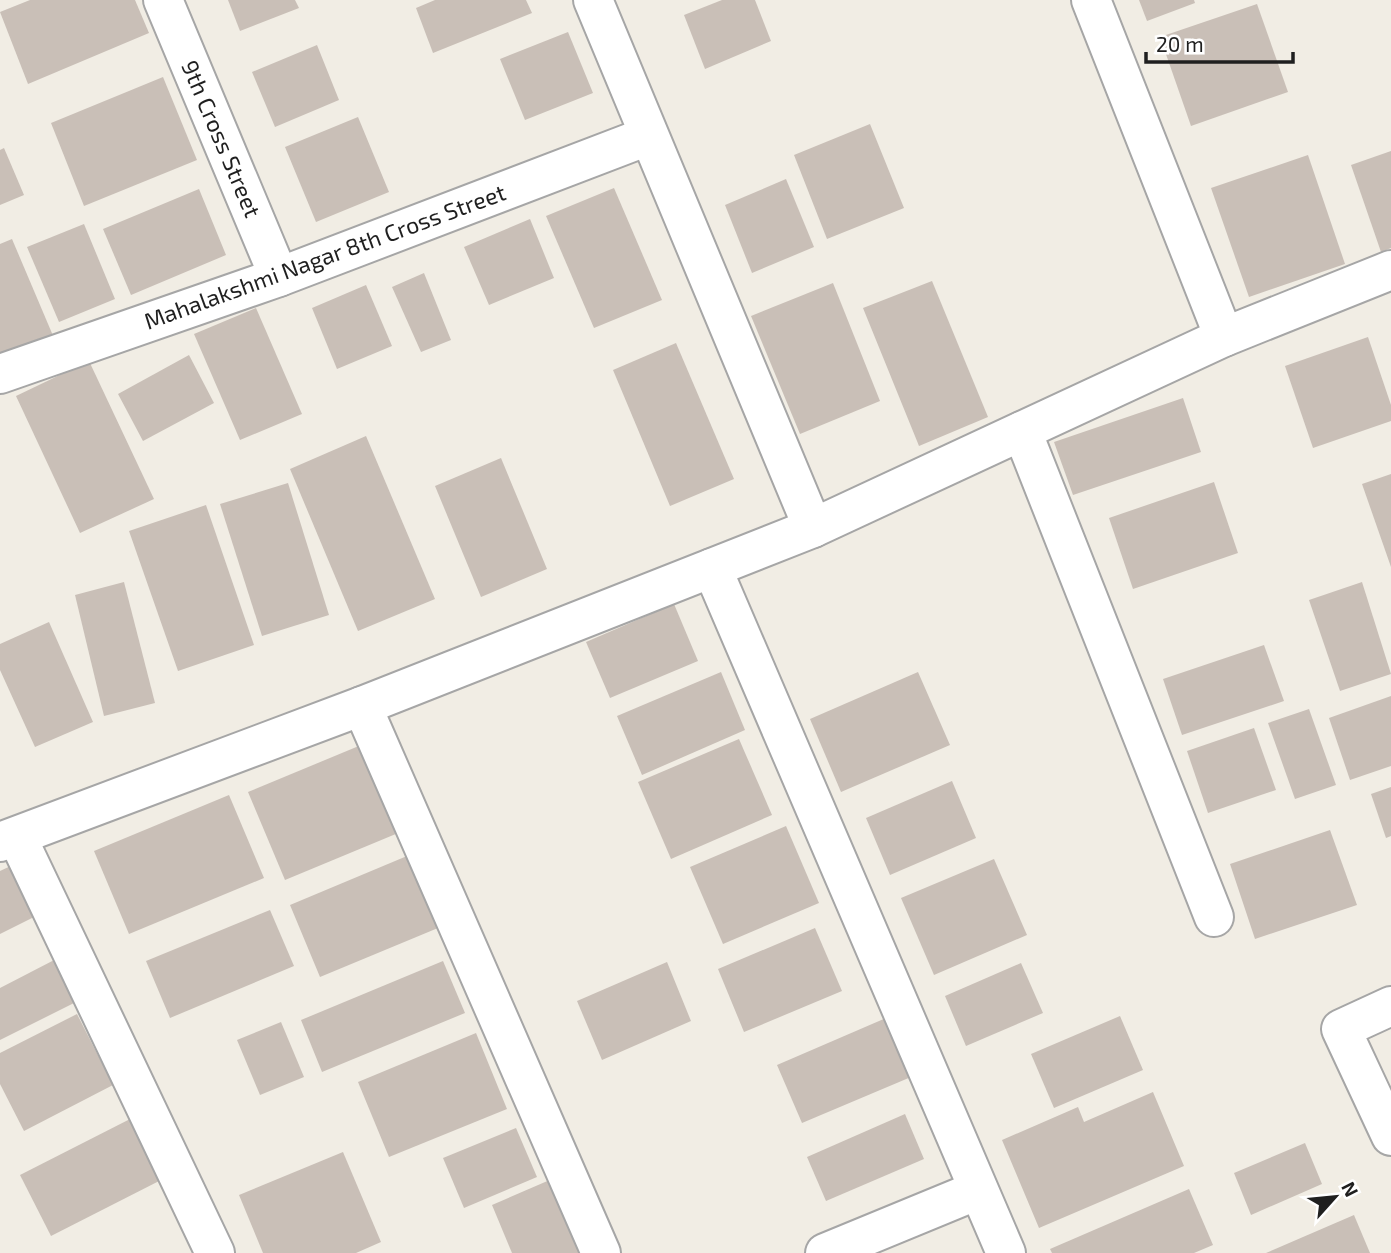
<svg xmlns="http://www.w3.org/2000/svg" width="1391" height="1253" viewBox="0 0 1391 1253" font-family="'Exo 2',sans-serif">
	<style>
		.building { fill: #c9bfb7 }
		.lines { fill: none; stroke-linecap: round; stroke-linejoin: round }
		.street-casing { stroke: #a6a6a6; stroke-width: 42 }
		.street { stroke: #fff; stroke-width: 38 }
		.labels { text-anchor: middle; stroke-width: 5; stroke-linejoin: round; paint-order: stroke }
		.street-label { font-size: 23px; fill: #1f1f1f; stroke: #fff }
	</style>
	<rect width="100%" height="100%" fill="#f1ede4"/>
	<g class="building">
		<polygon points="30,0 135,0 149,33 28,84 0,12"/>
		<polygon points="228,0 295,0 299,8 240,31"/>
		<polygon points="435,0 526,0 532,13 433,53 416,8"/>
		<polygon points="722,0 755,0 771,41 705,69 684,15"/>
		<polygon points="1139,0 1194,0 1195,3 1147,21"/>
		<polygon points="1257,4 1288,92 1191,126 1160,37"/>
		<polygon points="568,32 593,93 525,120 500,59"/>
		<polygon points="317,45 339,100 275,127 252,72"/>
		<polygon points="163,77 197,160 84,206 51,123"/>
		<polygon points="358,117 389,192 316,222 285,147"/>
		<polygon points="870,124 904,208 827,239 794,155"/>
		<polygon points="4,148 24,195 0,205 0,150"/>
		<polygon points="1391,151 1391,248 1381,252 1351,165"/>
		<polygon points="1308,155 1345,264 1249,297 1211,188"/>
		<polygon points="786,179 814,247 752,273 725,205"/>
		<polygon points="614,188 662,300 594,328 546,216"/>
		<polygon points="199,189 226,255 131,295 103,229"/>
		<polygon points="530,219 554,278 489,305 464,247"/>
		<polygon points="84,224 115,299 59,322 27,247"/>
		<polygon points="12,239 54,338 0,355 0,244"/>
		<polygon points="424,273 451,340 421,352 392,287"/>
		<polygon points="932,281 988,417 919,446 863,308"/>
		<polygon points="833,283 880,401 800,434 751,316"/>
		<polygon points="366,285 392,346 337,369 312,308"/>
		<polygon points="256,308 302,414 240,440 194,334"/>
		<polygon points="1368,337 1391,405 1391,421 1313,448 1285,366"/>
		<polygon points="676,343 734,479 670,506 613,370"/>
		<polygon points="189,355 214,403 143,441 118,394"/>
		<polygon points="89,361 154,499 80,533 16,396"/>
		<polygon points="1183,398 1201,452 1073,495 1054,442"/>
		<polygon points="366,436 435,599 358,631 290,469"/>
		<polygon points="501,458 547,569 481,597 435,486"/>
		<polygon points="1391,474 1391,567 1362,484"/>
		<polygon points="1214,482 1238,553 1133,589 1109,518"/>
		<polygon points="288,483 329,615 262,636 220,504"/>
		<polygon points="206,505 254,645 178,671 129,531"/>
		<polygon points="124,582 155,703 104,716 75,595"/>
		<polygon points="1362,582 1391,674 1340,691 1309,600"/>
		<polygon points="674,604 698,661 610,698 586,642"/>
		<polygon points="49,622 93,722 35,747 0,670 0,644"/>
		<polygon points="1264,645 1284,701 1182,735 1163,679"/>
		<polygon points="721,672 745,730 642,775 617,716"/>
		<polygon points="918,672 950,745 841,792 810,719"/>
		<polygon points="1391,696 1391,766 1350,780 1329,718"/>
		<polygon points="1309,709 1336,785 1295,799 1268,723"/>
		<polygon points="1254,728 1276,790 1208,813 1187,751"/>
		<polygon points="739,739 772,815 671,859 638,782"/>
		<polygon points="366,743 403,831 285,880 248,792"/>
		<polygon points="952,781 976,838 890,875 866,818"/>
		<polygon points="1391,787 1391,836 1386,838 1371,794"/>
		<polygon points="229,795 264,878 129,934 94,851"/>
		<polygon points="786,826 819,903 723,944 690,867"/>
		<polygon points="1330,830 1357,905 1255,939 1230,864"/>
		<polygon points="407,856 438,928 320,977 290,905"/>
		<polygon points="994,859 1027,935 934,975 901,898"/>
		<polygon points="17,863 42,913 0,934 0,871"/>
		<polygon points="270,910 294,966 170,1018 146,961"/>
		<polygon points="815,928 842,991 744,1032 718,969"/>
		<polygon points="60,957 82,999 0,1040 0,988"/>
		<polygon points="443,961 465,1013 322,1072 301,1020"/>
		<polygon points="667,962 691,1021 602,1060 577,1001"/>
		<polygon points="1021,963 1043,1013 966,1046 945,996"/>
		<polygon points="77,1014 113,1085 24,1131 0,1084 0,1053"/>
		<polygon points="1120,1016 1143,1070 1054,1108 1031,1054"/>
		<polygon points="886,1018 911,1077 802,1123 777,1065"/>
		<polygon points="281,1022 304,1077 260,1095 237,1040"/>
		<polygon points="476,1033 507,1109 389,1157 358,1082"/>
		<polygon points="1153,1092 1184,1166 1039,1228 1002,1140 1078,1107 1084,1122"/>
		<polygon points="905,1114 924,1159 826,1201 807,1157"/>
		<polygon points="134,1117 165,1178 51,1236 20,1175"/>
		<polygon points="516,1128 537,1177 464,1208 443,1158"/>
		<polygon points="1305,1143 1322,1184 1251,1215 1234,1173"/>
		<polygon points="343,1152 381,1242 356,1253 263,1253 239,1195"/>
		<polygon points="552,1179 583,1253 512,1253 492,1205"/>
		<polygon points="1189,1189 1213,1245 1194,1253 1052,1253 1050,1249"/>
		<polygon points="1354,1215 1370,1253 1266,1253"/>
	</g>
	<g class="lines">
		<defs>
			<g id="street">
				<polyline points="163,0 279,277"/>
				<polyline points="593,0 813,528"/>
				<polyline points="1091,0 1224,337"/>
				<polyline points="0,374 279,277 648,136"/>
				<polyline points="1022,431 1214,917"/>
				<polyline points="712,568 1006,1253"/>
				<polyline points="362,706 601,1253"/>
				<polyline points="17,837 215,1253"/>
				<polyline points="0,842 362,706 813,528 1224,337 1391,270"/>
				<polyline points="1391,1006 1341,1029 1391,1136"/>
				<polyline points="825,1253 978,1190"/>
			</g>
		</defs>
		<use href="#street" class="street-casing"/>
		<use href="#street" class="street"/>
	</g>
	<g class="labels">
		<g class="street-label">
			<text transform="translate(221 139) rotate(67)" y="8">9th Cross Street</text>
			<text transform="translate(325 257) rotate(-20)" y="8">Mahalakshmi Nagar 8th Cross Street</text>
		</g>
	</g>
	<g transform="translate(1335 1197) rotate(63)" stroke="#ffffff" stroke-width="5" paint-order="stroke">
	<path d="M0-5L12 26L0 18L-12 26Z" fill="#1f1f1f"/>
	<text y="-10" font-size="19" font-weight="bold" text-anchor="middle" fill="#1f1f1f">N</text>
	</g>
	<path d="M1146 52v10h147v-10" fill="none" stroke="#1f1f1f" stroke-width="3.5"/>
	<text x="1156" y="52" font-size="21" fill="#1f1f1f" stroke="#ffffff" stroke-width="5" paint-order="stroke">20 m</text>
</svg>
